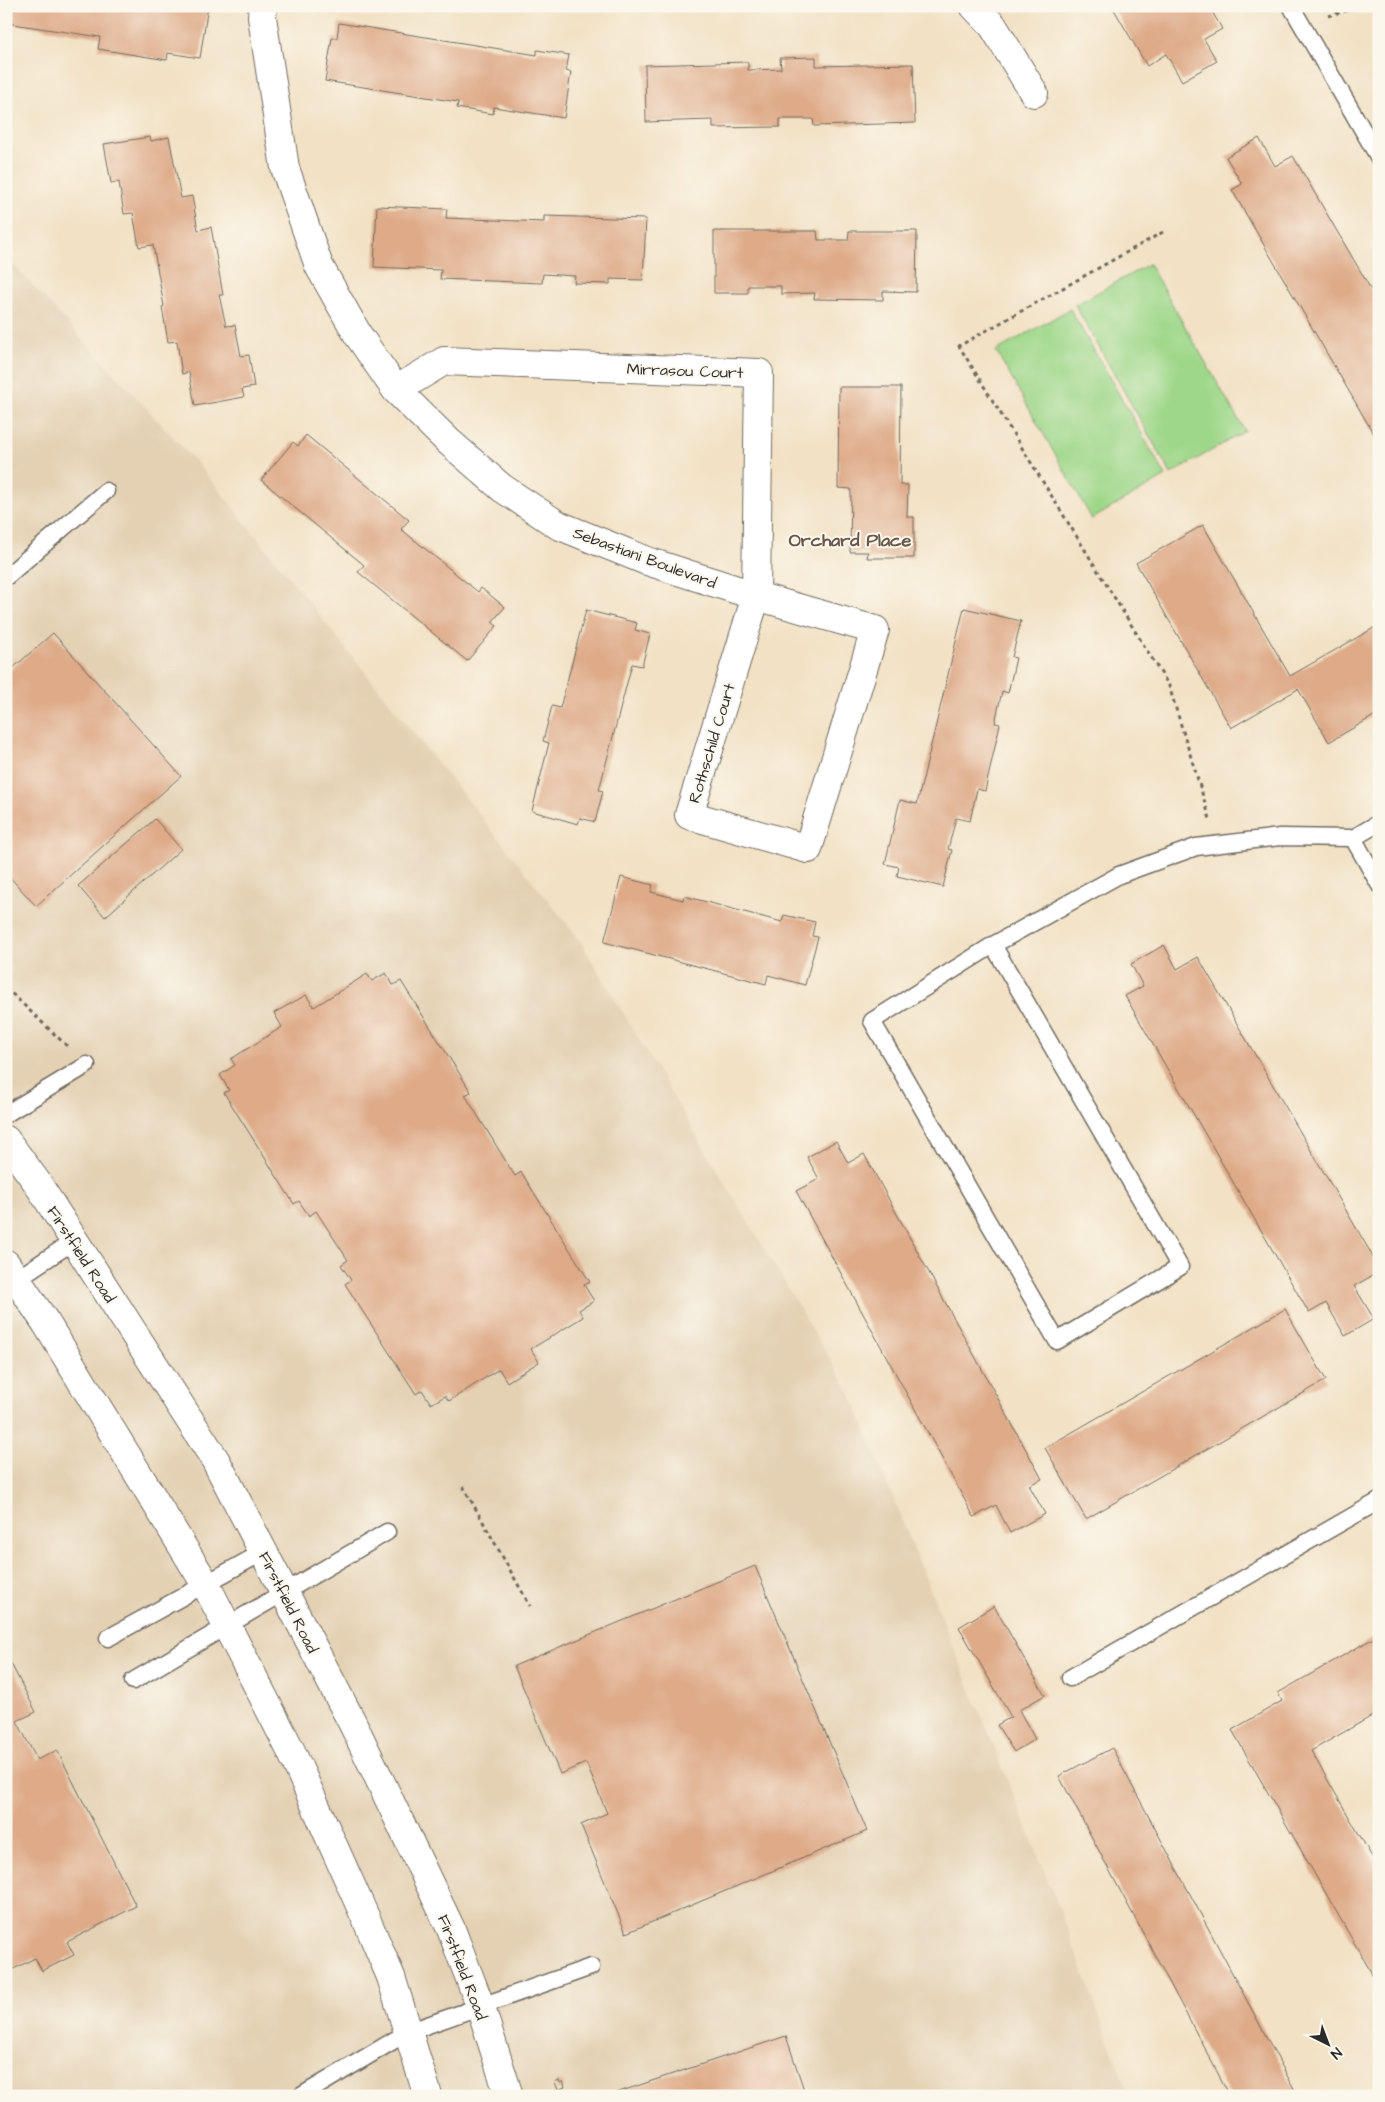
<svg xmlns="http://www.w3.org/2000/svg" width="1385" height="2102" viewBox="0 0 1385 2102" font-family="'Architects Daughter',sans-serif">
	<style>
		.built { fill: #e4d1b4 }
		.green { fill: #9ed789; stroke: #64815a }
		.building { fill: #deaa88 }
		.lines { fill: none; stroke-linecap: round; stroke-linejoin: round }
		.lane-casing { stroke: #716b61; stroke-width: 19 }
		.street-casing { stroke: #716b61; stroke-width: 30 }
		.secondary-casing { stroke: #716b61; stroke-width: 30 }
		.path { stroke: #716b61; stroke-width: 3; stroke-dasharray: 4 4; stroke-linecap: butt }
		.lane { stroke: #fff; stroke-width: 16 }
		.street { stroke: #fff; stroke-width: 28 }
		.secondary { stroke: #fff; stroke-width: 28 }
		.labels { text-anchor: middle; stroke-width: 4; stroke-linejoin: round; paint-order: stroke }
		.street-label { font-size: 16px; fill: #2b2b2b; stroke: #fbf7ec }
		.neighbourhood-label { font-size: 18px; font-weight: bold; fill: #6a574c; stroke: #fbf7ec }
	</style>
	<rect width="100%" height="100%" fill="#fbf7ec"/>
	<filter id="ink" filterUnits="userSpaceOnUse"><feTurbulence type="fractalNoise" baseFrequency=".02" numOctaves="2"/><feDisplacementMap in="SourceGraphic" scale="10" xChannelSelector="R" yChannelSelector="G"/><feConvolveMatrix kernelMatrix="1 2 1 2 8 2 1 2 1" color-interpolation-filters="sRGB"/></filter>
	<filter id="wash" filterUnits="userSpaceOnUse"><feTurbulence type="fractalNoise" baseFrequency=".0096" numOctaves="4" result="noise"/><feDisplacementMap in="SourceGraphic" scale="20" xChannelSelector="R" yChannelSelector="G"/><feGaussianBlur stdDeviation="1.12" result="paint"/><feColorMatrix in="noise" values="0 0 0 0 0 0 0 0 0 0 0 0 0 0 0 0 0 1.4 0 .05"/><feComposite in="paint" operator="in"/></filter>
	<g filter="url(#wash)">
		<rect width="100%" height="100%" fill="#f2e1c4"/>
		<polygon class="built" points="6,257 198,464 579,939 851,1394 1059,1907 1129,2096 6,2096"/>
		<g class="green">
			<polygon points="1149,264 1245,431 1171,474 1075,305"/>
			<polygon points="1070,309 1166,476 1092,519 996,351"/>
		</g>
		<g id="blocks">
			<g class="building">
				<polygon points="6,6 208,6 200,58 168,53 167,60 98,49 100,37 6,23"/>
				<polygon points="1112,6 1209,6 1222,29 1204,39 1217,61 1182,81 1166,54 1147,66"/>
				<polygon points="339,23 537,55 537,50 569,55 566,71 571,72 564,118 494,107 493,114 457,108 458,102 325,81 332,38 337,38"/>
				<polygon points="816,57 816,66 913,64 915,123 814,126 813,119 780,119 780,127 713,128 713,120 646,122 645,65 748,62 748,70 781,69 780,58"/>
				<polygon points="150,137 151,141 169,137 181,198 192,196 198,230 211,227 223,295 219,295 226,326 235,325 241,356 249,355 254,387 242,389 244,397 195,406 189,372 182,374 177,341 168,342 162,307 164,306 153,245 139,247 133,213 124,214 119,182 111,183 104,144"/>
				<polygon points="1259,138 1275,166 1293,156 1379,303 1379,443 1232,190 1242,184 1226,157"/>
				<polygon points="377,206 447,209 446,218 544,222 544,216 646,219 643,280 610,279 610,284 574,283 575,276 543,274 542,283 440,279 441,270 374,267"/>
				<polygon points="714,231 817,231 818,240 848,240 849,231 917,231 916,292 883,291 883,300 814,299 815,293 781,294 781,286 748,286 748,293 714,293"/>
				<polygon points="839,387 901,387 900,485 908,485 907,517 914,517 914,558 867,558 868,552 850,552 851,489 838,488"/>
				<polygon points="306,435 409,520 401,529 478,592 481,588 505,607 492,622 497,626 467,661 358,572 364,565 261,480 293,442 298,446"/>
				<polygon points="1203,525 1290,676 1379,625 1379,713 1329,742 1298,689 1231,728 1136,563"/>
				<polygon points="964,608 1021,621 1012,657 1016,658 1008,693 1002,691 995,723 1000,724 985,791 977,789 970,821 956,818 948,849 952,850 943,887 897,876 899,867 885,864 900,800 917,804"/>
				<polygon points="586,610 637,623 635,630 650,634 642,666 632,664 599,790 603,791 595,822 580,818 578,824 532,811 549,743 543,741 552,706 560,708"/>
				<polygon points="53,633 181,776 36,906 6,873 6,674"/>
				<polygon points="155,819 181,849 105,917 78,886"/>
				<polygon points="621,877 653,885 651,892 683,900 684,896 782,922 784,915 815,922 812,936 818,937 805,985 768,975 766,984 604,942"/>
				<polygon points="1164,945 1177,969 1198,957 1379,1267 1379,1272 1354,1286 1374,1319 1345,1336 1326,1303 1309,1313 1125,996 1143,986 1131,964"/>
				<polygon points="386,973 393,985 401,981 471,1092 465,1095 515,1176 521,1172 590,1282 584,1285 594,1301 579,1310 583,1317 531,1349 539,1362 507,1382 499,1369 449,1401 445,1396 431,1404 422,1390 416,1394 345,1284 351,1280 341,1265 348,1260 316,1211 309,1216 299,1201 294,1204 224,1093 229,1090 220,1075 235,1065 231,1059 282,1027 274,1013 306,995 314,1007 367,974 372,981"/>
				<polygon points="836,1141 848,1163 864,1154 1042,1479 1029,1485 1045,1514 1010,1533 996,1505 974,1517 796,1191 819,1179 807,1157"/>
				<polygon points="1285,1309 1326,1380 1086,1519 1045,1448"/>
				<polygon points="755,1566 867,1831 626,1933 581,1825 607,1813 586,1763 560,1774 514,1666"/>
				<polygon points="994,1606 1045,1695 1019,1710 1035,1739 1014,1752 997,1725 1011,1717 959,1627"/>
				<polygon points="1379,1635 1379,1712 1311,1751 1379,1869 1379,1986 1232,1730 1282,1701 1278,1693"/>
				<polygon points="6,1654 36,1712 17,1721 37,1760 57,1750 136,1906 67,1942 74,1955 42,1971 35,1958 6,1973"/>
				<polygon points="1112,1748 1222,1954 1298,2096 1230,2096 1059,1776"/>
				<polygon points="786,2036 806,2096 610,2096 610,2095"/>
				<polygon points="559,2080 560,2083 563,2081 565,2087 558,2090 555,2082"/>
			</g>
		</g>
	</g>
	<g filter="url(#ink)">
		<use href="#blocks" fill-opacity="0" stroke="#716b61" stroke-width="1"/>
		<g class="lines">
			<defs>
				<g id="lane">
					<polyline points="1291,6 1379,158"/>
					<polyline points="6,577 106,491"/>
					<polyline points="1353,838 1379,884"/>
					<polyline points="993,945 1180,1267 1057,1341 872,1021 993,945 1119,875 1196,847 1280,837 1353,838 1379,823"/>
					<polyline points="6,1114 87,1065"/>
					<polyline points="9,1284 74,1241"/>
					<polyline points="108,1638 263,1552"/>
					<polyline points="1070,1678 1379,1501"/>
					<polyline points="133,1681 387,1532"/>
					<polyline points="301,2096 408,2032 591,1967"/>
				</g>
				<g id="street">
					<polyline points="263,6 262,17 285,168 319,266 358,335 396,390 448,441 502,488 558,525 647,561 756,596 759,373 444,361 396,390"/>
					<polyline points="974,6 993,26 1034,93"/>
					<polygon points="756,596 875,630 808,849 689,815"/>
				</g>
				<g id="secondary">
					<polyline points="6,1140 36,1181 216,1461 353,1724 451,1929 480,2005 509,2096"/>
					<polyline points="6,1264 46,1323 206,1585 291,1751 367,1921 391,1977 428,2096"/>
				</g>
			</defs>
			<use href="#lane" class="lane-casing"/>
			<use href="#street" class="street-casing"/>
			<use href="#secondary" class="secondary-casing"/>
			<g class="path">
				<polyline points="1328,16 1363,6"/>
				<polyline points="1163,232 959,346 1169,686 1210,819"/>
				<polyline points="6,988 67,1046"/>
				<polyline points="463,1486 530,1606"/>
			</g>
			<use href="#lane" class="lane"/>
			<use href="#street" class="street"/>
			<use href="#secondary" class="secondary"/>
		</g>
	</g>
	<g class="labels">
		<g class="street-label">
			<text transform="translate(685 370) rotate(2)" y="6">Mirrasou Court</text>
			<text transform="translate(645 557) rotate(20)" y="6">Sebastiani Boulevard</text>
			<text transform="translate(711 743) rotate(-73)" y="6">Rothschild Court</text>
			<text transform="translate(82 1254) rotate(57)" y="6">Firstfield Road</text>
			<text transform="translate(289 1602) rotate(63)" y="6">Firstfield Road</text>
			<text transform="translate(463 1967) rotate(69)" y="6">Firstfield Road</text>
		</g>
		<g class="neighbourhood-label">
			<text x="850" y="546">Orchard Place</text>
		</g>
	</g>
	<rect width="1385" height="2102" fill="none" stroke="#fbf7ec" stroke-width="25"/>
	<g transform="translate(1328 2044) rotate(138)" stroke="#fbf7ec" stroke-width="4" paint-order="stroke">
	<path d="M0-4L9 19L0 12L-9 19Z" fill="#2b2b2b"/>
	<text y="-8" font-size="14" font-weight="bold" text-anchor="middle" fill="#2b2b2b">N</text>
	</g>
</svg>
